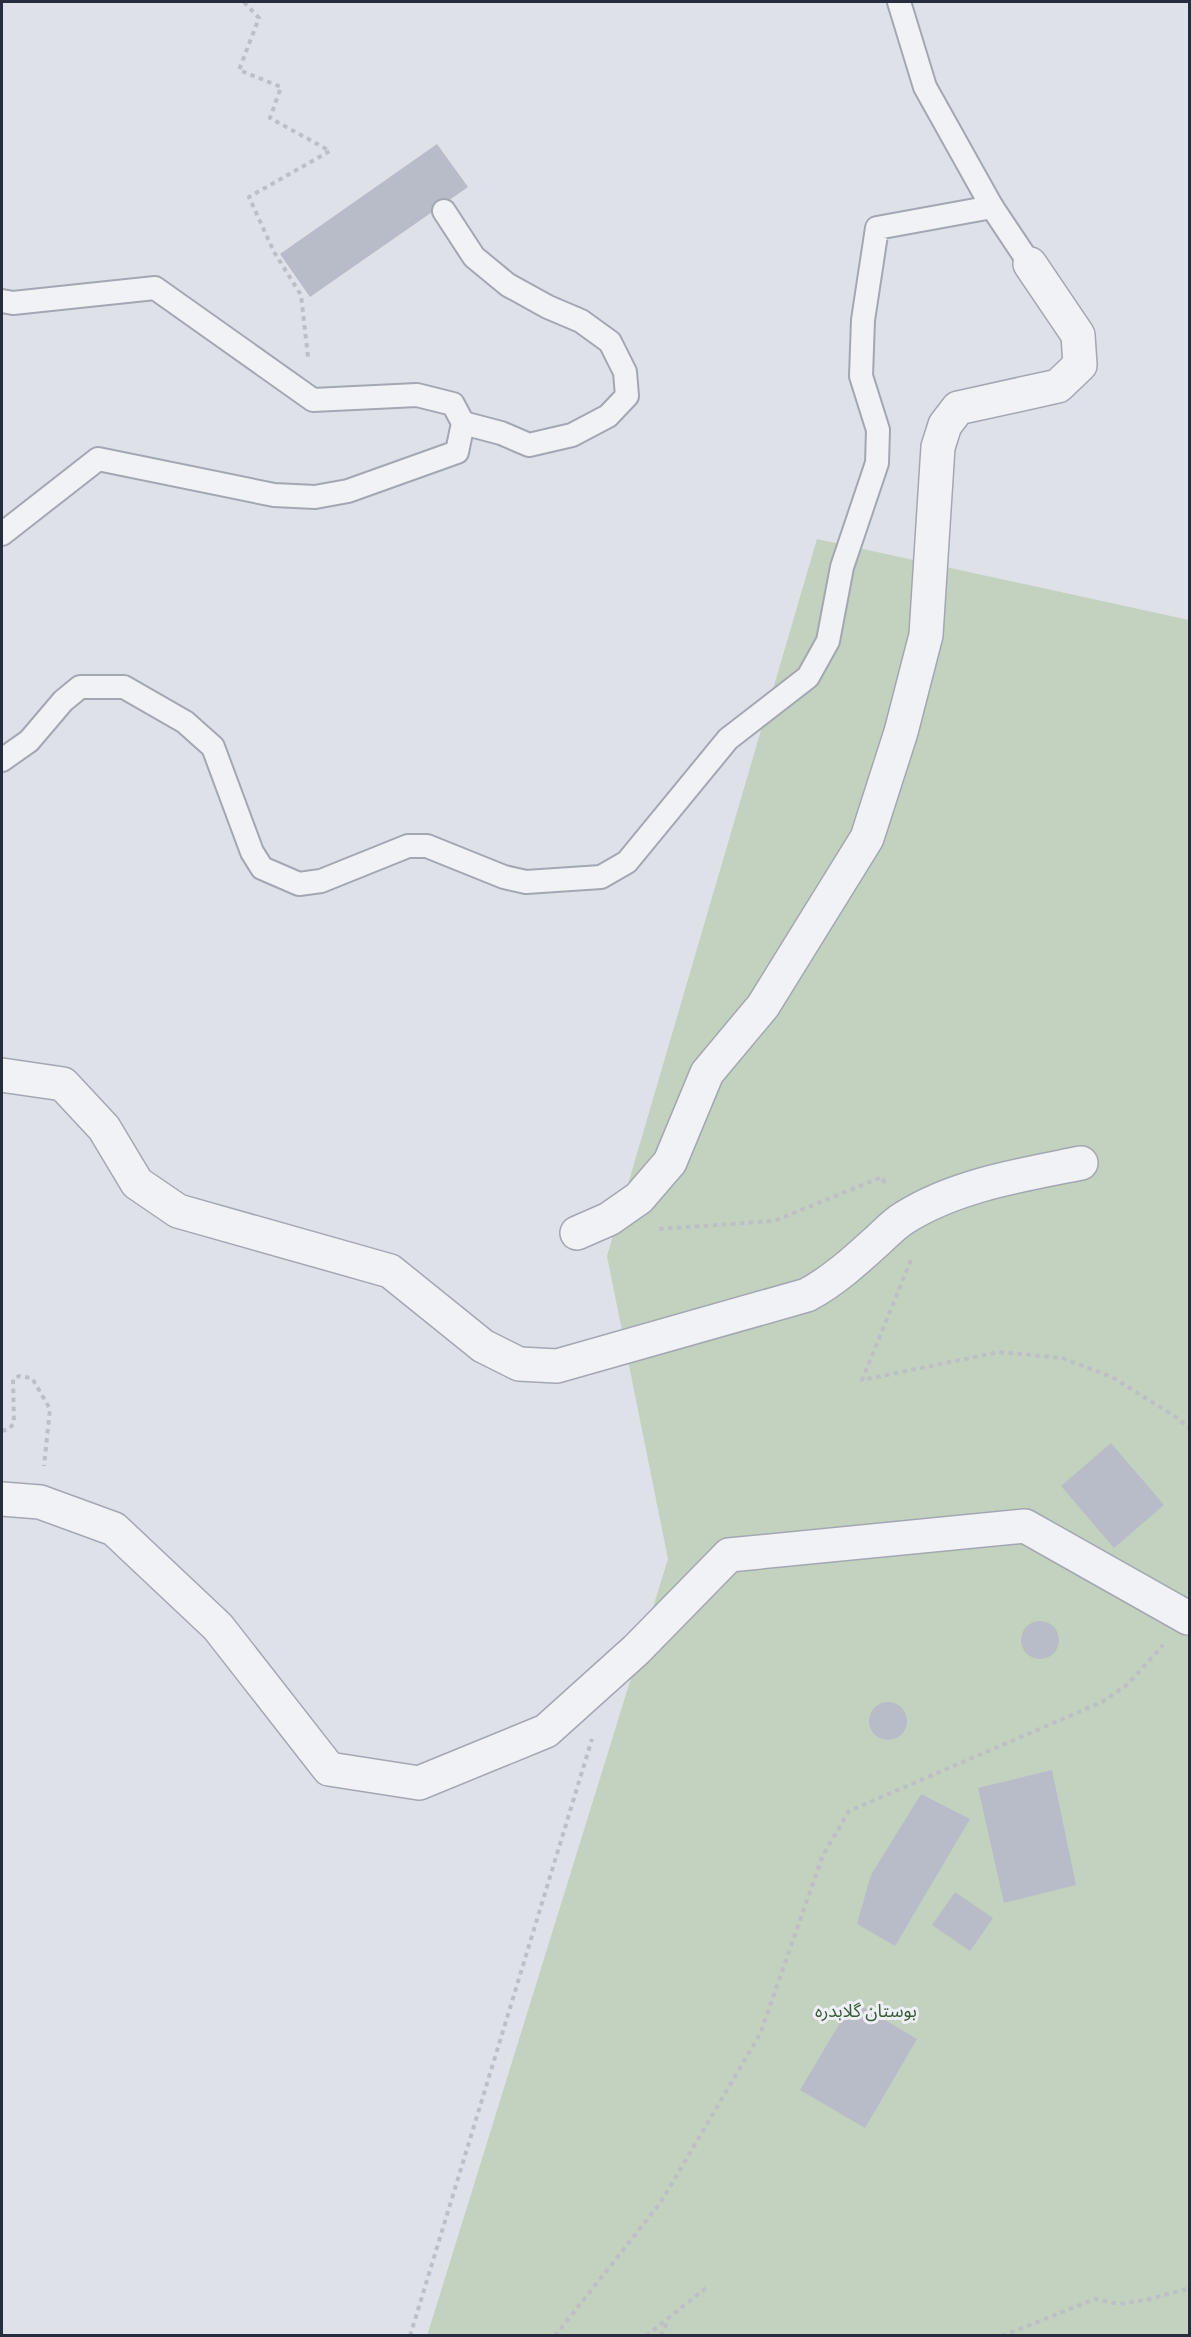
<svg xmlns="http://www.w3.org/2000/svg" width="1191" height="2337" viewBox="0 0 1191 2337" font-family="Karla,'Noto Sans Arabic',sans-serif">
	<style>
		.green { fill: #c2d2bf }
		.building { fill: #b8bcc8 }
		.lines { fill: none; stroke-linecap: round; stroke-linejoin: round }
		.service-casing { stroke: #a3a7b2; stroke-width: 26 }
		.pedestrian-casing { stroke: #a3a7b2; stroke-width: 36 }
		.minor-casing { stroke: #a3a7b2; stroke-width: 36 }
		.path { stroke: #bcbfc6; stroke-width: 4; stroke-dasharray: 4.5 4.5; stroke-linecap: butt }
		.service { stroke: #f1f2f6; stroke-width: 22 }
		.pedestrian { stroke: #f1f2f6; stroke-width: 33 }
		.minor { stroke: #f1f2f6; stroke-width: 33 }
		.labels { text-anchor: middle; stroke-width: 6; stroke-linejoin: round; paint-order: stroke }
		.park-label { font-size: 18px; fill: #375b34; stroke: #eef0f6 }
	</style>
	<rect width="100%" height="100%" fill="#dee1e8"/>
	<polygon class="green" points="817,539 1189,620 1189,2335 427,2336 668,1559 607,1256"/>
	<g class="building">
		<polygon points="437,144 468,187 310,297 280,254"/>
		<polygon points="1111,1443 1164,1505 1114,1548 1061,1486"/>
		<circle cx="1040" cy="1640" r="19"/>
		<circle cx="888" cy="1721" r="19"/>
		<polygon points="1052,1770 1076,1885 1004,1903 978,1788"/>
		<polygon points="921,1794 970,1819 895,1946 857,1924 871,1875"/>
		<polygon points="955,1892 993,1918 970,1951 932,1925"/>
		<polygon points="853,2001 917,2039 865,2128 800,2090"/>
	</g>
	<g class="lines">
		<defs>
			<g id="service">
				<polyline points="899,2 925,87 992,207 1030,264"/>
				<polyline points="444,211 474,257 508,285 548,307 581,321 610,342 625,372 627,396 608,416 572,435 529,445 501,433 463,423"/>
				<polyline points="2,301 13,303 155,288 313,400 417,395 453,404 463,423 457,452 348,491 315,497 274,495 98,459 2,534"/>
				<polyline points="2,760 29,741 63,701 80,687 124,687 185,722 213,747 252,852 262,868 299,884 321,881 408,846 427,846 504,877 526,882 601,877 627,862 728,739 808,677 828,641 842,567 877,463 878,430 861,376 863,320 877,228 992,207"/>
			</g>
			<polyline id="pedestrian" points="577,1233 609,1219 639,1198 670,1162 707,1073 763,1006 867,838 901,732 926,635 938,447 945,425 958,408 1058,386 1080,365 1078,335 1030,264"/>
			<g id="minor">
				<path d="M2,1075L63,1084L104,1128L137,1183L178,1211L390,1271L483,1346L519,1364L557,1366L807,1295C833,1281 854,1262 876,1242C885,1234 894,1224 904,1218C956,1185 1022,1175 1081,1163"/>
				<polyline points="2,1499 40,1502 114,1529 218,1627 329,1769 419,1783 546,1731 636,1650 729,1555 1025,1526 1188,1618"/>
			</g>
		</defs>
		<use href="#service" class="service-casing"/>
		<use href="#pedestrian" class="pedestrian-casing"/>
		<use href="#minor" class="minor-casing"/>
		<g class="path">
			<polyline points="244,2 259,18 239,70 281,87 270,118 330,151 249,197 274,252 301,295 308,357"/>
			<polyline points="659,1229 774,1221 882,1177 886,1186"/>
			<polyline points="911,1260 862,1380 999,1352 1062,1358 1112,1377 1176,1417 1190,1429"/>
			<polyline points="2,1431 9,1429 14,1423 13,1379 19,1376 32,1378 50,1409 44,1466"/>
			<polyline points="410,2336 592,1739"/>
			<polyline points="555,2336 661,2202 760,2034 823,1855 849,1811 1102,1702 1128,1684 1163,1645"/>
			<polyline points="646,2336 707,2287"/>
			<polyline points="661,2336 668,2320"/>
			<polyline points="1002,2336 1095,2299 1119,2304 1146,2300 1190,2288"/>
		</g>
		<use href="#service" class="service"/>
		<use href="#pedestrian" class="pedestrian"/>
		<use href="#minor" class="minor"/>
	</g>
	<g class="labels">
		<g class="park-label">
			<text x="866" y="2017">بوستان گلابدره</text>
		</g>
	</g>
	<rect width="1191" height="2337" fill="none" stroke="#272d3f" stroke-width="6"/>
</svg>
